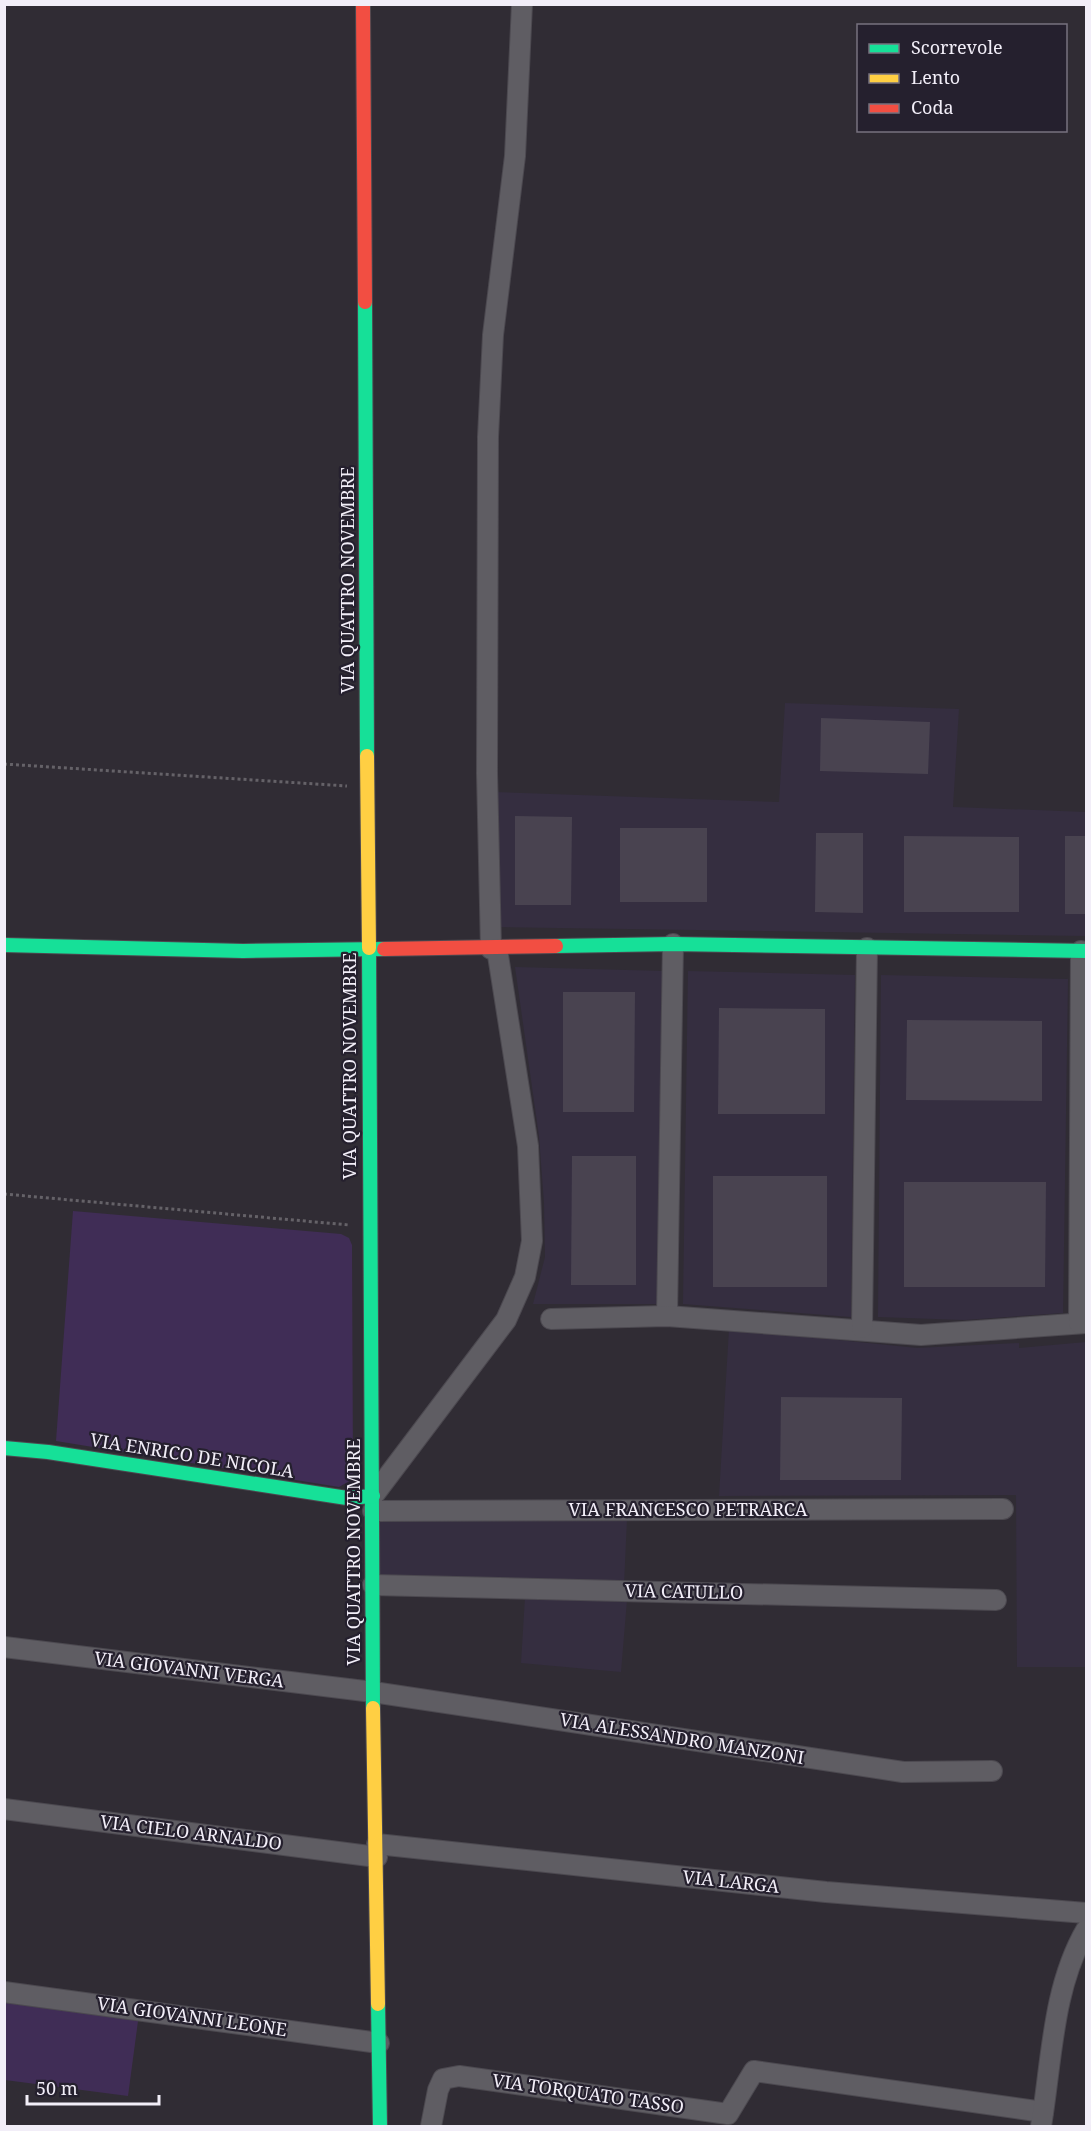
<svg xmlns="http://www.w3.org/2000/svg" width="1091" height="2131" viewBox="0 0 1091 2131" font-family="'Noto Serif',serif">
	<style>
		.built { fill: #352e40 }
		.green { fill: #402d56 }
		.building { fill: #494350 }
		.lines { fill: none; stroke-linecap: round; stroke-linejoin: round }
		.street-casing { stroke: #4c4950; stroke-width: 22 }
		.fast-casing { stroke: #4c4950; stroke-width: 16 }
		.slow-casing { stroke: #4c4950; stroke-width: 16 }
		.jam-casing { stroke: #4c4950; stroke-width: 16 }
		.path { stroke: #656268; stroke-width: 3; stroke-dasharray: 3 3; stroke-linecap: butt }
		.street { stroke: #5f5d63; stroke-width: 20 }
		.fast { stroke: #16e098; stroke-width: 14 }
		.slow { stroke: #ffcf43; stroke-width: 14 }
		.jam { stroke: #f24e42; stroke-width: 14 }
		.labels { text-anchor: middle; stroke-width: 4.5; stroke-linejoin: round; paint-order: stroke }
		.street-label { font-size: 18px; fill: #f2eef8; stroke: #25202e }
	</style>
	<rect width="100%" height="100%" fill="#302c34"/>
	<g class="built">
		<polygon points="785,703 959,709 953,807 1086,812 1086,936 497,927 494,792 779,802"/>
		<polygon points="515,967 664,971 658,1304 533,1304 545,1257 544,1203 539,1136"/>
		<polygon points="688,971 855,975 851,1317 683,1304"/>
		<polygon points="881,975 1068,979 1063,1313 964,1320 878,1317"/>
		<polygon points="729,1329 917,1348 1019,1343 1019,1348 1086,1342 1086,1667 1017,1667 1016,1495 719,1496"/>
		<polygon points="380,1518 627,1519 624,1585 627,1600 621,1672 521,1663 525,1597 378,1592"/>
	</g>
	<g class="green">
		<polygon points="73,1211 341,1234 349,1238 352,1245 353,1479 339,1487 56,1441"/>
		<polygon points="4,2001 138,2021 128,2096 5,2080"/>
	</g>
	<g class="building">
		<polygon points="821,718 930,722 928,774 820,771"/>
		<polygon points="515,816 572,817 571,905 515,905"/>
		<rect x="620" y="828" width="87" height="74"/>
		<polygon points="816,833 863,833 863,913 815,912"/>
		<polygon points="904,836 1019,837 1019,912 904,912"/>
		<rect x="1065" y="836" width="21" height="78"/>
		<polygon points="563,992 635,992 634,1112 563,1112"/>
		<polygon points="719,1008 825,1009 825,1114 718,1114"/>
		<polygon points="907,1020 1042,1021 1042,1101 906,1100"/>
		<polygon points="572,1156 636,1156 636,1285 571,1285"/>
		<rect x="713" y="1176" width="114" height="111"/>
		<polygon points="904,1182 1046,1182 1045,1287 904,1287"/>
		<polygon points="781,1397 902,1398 901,1480 780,1480"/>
	</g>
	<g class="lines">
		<defs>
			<g id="street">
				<polyline points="491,949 487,773 488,437 493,335 515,156 522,4"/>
				<polyline points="667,1316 673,944"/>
				<polyline points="551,1319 667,1316 921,1335 1086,1323"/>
				<polyline points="1079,1323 1081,951"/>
				<polyline points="862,1328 867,948"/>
				<polyline points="373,1496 506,1320 525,1277 532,1241 528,1146 497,949"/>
				<polyline points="373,1511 1003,1509"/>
				<polyline points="373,1585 996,1600"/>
				<polyline points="4,1647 373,1692 903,1772 992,1771"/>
				<polyline points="4,1809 377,1857"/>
				<polyline points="377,1844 826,1892 1086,1913"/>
				<polyline points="4,1992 379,2043"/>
				<polyline points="431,2126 438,2090 443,2079 459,2076 728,2114 754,2071 1043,2112"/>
				<path d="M1041,2126C1052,2061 1052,1989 1086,1930"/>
			</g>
			<g id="fast">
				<polyline points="365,302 367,756"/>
				<polyline points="4,945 243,951 384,949"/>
				<polyline points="556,946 673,944 1086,951"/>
				<polyline points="369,948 373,1708"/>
				<polyline points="4,1448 48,1452 347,1498 373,1496"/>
				<polyline points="378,2004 380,2126"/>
			</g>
			<g id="slow">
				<polyline points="367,756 369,948"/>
				<polyline points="373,1708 378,2004"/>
			</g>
			<g id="jam">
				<polyline points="363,4 365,302"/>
				<polyline points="384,949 556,946"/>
			</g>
		</defs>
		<use href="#street" class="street-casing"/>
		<use href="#fast" class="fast-casing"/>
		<use href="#slow" class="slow-casing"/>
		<use href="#jam" class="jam-casing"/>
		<g class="path">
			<polyline points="4,764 347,786"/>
			<polyline points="4,1194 349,1225"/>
		</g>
		<use href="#street" class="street"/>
		<use href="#fast" class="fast"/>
		<use href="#slow" class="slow"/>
		<use href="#jam" class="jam"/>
	</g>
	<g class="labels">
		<g class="street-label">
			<text transform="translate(348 580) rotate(-90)" y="6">VIA QUATTRO NOVEMBRE</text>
			<text transform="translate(350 1066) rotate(-90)" y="6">VIA QUATTRO NOVEMBRE</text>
			<text transform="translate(192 1456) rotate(9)" y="6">VIA ENRICO DE NICOLA</text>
			<text x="688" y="1516">VIA FRANCESCO PETRARCA</text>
			<text transform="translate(354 1552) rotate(-90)" y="6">VIA QUATTRO NOVEMBRE</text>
			<text transform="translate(684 1592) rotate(1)" y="6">VIA CATULLO</text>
			<text transform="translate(189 1670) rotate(7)" y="6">VIA GIOVANNI VERGA</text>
			<text transform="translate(682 1739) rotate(9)" y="6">VIA ALESSANDRO MANZONI</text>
			<text transform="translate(191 1833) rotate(7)" y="6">VIA CIELO ARNALDO</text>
			<text transform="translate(731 1882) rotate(6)" y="6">VIA LARGA</text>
			<text transform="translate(192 2017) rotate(8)" y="6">VIA GIOVANNI LEONE</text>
			<text transform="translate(588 2094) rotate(8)" y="6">VIA TORQUATO TASSO</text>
		</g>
	</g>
	<rect width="1091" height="2131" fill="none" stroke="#f2eef8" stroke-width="12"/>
	<rect x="857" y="24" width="210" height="108" fill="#25202e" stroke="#77727f" stroke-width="1.5"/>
	<rect x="869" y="44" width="30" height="9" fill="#16e098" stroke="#77727f" stroke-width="1.5"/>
	<text x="911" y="54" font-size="18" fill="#f2eef8">Scorrevole</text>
	<rect x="869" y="74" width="30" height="9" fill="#ffcf43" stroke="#77727f" stroke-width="1.5"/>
	<text x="911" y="84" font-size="18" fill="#f2eef8">Lento</text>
	<rect x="869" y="104" width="30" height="9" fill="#f24e42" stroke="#77727f" stroke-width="1.5"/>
	<text x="911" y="114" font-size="18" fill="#f2eef8">Coda</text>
	<path d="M27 2095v9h132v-9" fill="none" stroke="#f2eef8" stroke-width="3"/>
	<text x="36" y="2095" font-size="18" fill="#f2eef8" stroke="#25202e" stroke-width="4.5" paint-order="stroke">50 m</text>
</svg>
